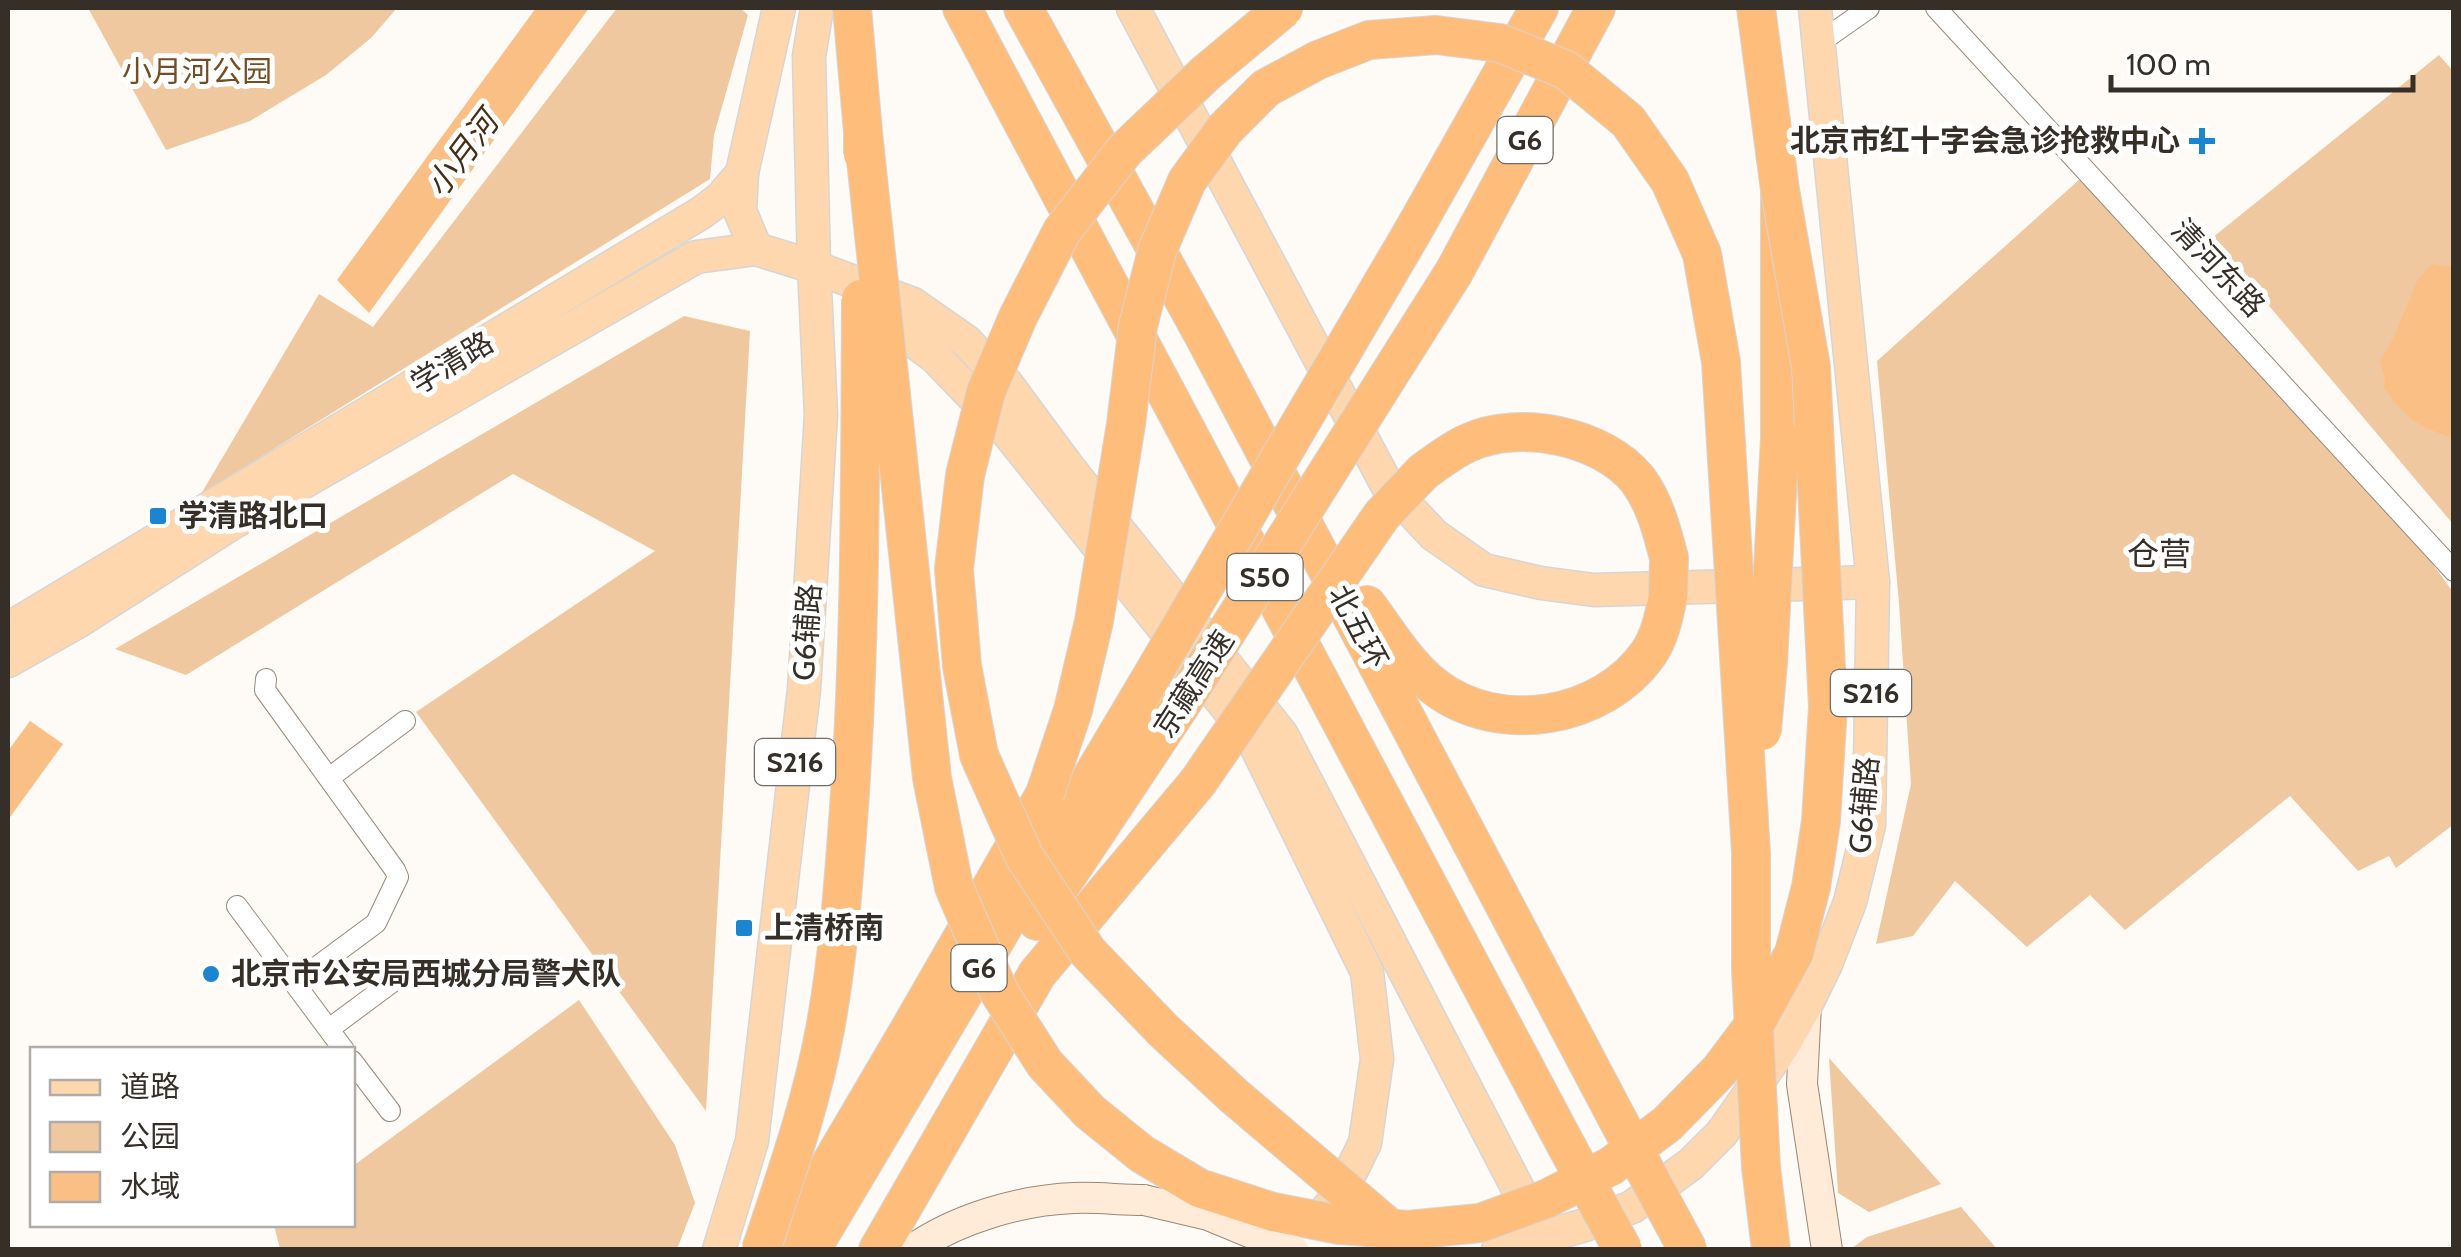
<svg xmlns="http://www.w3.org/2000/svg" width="2461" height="1257" viewBox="0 0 2461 1257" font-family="Cabin,'Noto Sans SC',sans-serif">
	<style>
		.green { fill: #f0c8a0 }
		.water { fill: #f9bf85 }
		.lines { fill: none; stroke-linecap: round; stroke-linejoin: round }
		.street-casing { stroke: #9a8877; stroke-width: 22 }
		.secondary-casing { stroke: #9a8877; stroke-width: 32 }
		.primary-casing { stroke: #d7d5d4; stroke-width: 35 }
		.highway-casing { stroke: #d7d5d4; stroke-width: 40 }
		.street { stroke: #fff; stroke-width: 20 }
		.secondary { stroke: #ffebd7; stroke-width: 30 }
		.primary { stroke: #fed7af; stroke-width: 32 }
		.highway { stroke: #febd7a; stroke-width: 38 }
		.secondary-bridge-casing { stroke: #9a8877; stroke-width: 32; stroke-linecap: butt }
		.highway-bridge-casing { stroke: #d7d5d4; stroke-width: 40; stroke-linecap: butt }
		.secondary-bridge { stroke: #ffebd7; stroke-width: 30 }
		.highway-bridge { stroke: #febd7a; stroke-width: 38 }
		.poi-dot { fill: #1d84cf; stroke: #fff; stroke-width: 4 }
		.labels { text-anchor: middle; stroke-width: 10; stroke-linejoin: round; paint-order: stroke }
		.shield { fill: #fff; stroke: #726d68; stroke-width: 2.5 }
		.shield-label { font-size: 28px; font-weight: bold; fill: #362f28 }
		.park-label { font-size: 30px; fill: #744d22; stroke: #fff }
		.poi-label { font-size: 30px; font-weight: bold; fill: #362f28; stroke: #fff; text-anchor: start }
		.street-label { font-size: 30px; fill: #362f28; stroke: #fff }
		.water-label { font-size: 32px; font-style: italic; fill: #462e15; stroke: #fff }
		.neighbourhood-label { font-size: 32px; fill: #362f28; stroke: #fff }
	</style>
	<rect width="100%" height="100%" fill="#fefaf6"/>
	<g class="green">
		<polygon points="88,8 397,8 371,38 326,75 250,121 166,150"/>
		<polygon points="617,8 740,8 748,15 714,135 710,179 201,494 319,294 373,327"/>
		<polygon points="2439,55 2454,72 2453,524 2212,238"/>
		<polygon points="2080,179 2429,559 2453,592 2453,825 2396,868 2389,856 2358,871 2290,796 2125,930 2090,895 2027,947 1955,881 1913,936 1876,944 1911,784 1899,603 1877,361"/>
		<polygon points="684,316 750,331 706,1111 416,712 655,551 513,474 186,675 115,649"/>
		<polygon points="579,1000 675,1145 695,1203 677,1249 280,1249 274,1225 352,1224 353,1166"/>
		<polygon points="1829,1058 1941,1184 1869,1212 1838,1193"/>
		<polygon points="1961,1207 1997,1249 1851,1249 1867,1237"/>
	</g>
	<g class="water">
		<polygon points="536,8 589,8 369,313 337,280"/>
		<path d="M2432,264L2453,267V438C2416,426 2407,419 2384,388L2385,379L2380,361L2393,339L2417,281Z"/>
		<polygon points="30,721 63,744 8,820 8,751"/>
	</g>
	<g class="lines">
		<defs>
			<g id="street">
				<polyline points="1936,8 2454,571"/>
				<polyline points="1819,43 1869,8"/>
				<polyline points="266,679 265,690 395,870 398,877 376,923 295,983"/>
				<polyline points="329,778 405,721"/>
				<polyline points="237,906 344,1050"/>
				<polyline points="329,1029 403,974"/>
				<polyline points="352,1061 390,1111"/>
			</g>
			<g id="secondary">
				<polyline points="1806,1005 1802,1084 1827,1250"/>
				<path d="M912,1250C956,1219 1020,1200 1074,1198C1097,1197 1121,1200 1144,1200"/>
			</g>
			<g id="primary">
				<polyline points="1133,8 1387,485 1434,535 1484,570 1541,583 1594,590 1873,582"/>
				<polyline points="742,173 740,211 756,249"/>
				<polyline points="870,309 935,357 1008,433 1253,740 1367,972 1377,1059 1365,1143 1339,1196 1327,1209"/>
				<polyline points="8,629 701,213 721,198 742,173 779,8"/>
				<polyline points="8,661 79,621 234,522 696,257 756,249 814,267 913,304 966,341 1006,383 1068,467 1282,735 1543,1237"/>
				<polyline points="719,1250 752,1141 804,689 821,415 814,267 809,56 817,8"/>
				<polyline points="1498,1250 1585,1225 1632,1207 1691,1164 1722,1133 1783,1046 1806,1005 1826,964 1850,902 1869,825 1873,582 1815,8"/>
			</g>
			<g id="highway">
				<polyline points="962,8 1567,1147"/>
				<polyline points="1023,8 1204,336 1619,1122"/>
				<polyline points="1756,8 1780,190 1780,438"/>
				<polyline points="1413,231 1539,8"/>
				<polyline points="1454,272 1596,8"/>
				<path d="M1423,472C1437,462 1452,450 1468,443C1519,419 1603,436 1638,480C1655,503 1662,531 1669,558"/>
				<path d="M1367,605C1388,633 1407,666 1435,687C1499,736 1602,719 1648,654C1660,637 1664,616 1668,596"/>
				<polyline points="1037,921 1178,709"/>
				<polyline points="780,1250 911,1027 1045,794"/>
				<polyline points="811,1250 1146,686"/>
				<polyline points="878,1250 1037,974 1198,782"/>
			</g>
		</defs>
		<use href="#street" class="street-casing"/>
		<use href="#secondary" class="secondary-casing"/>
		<use href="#primary" class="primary-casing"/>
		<use href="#highway" class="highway-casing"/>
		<use href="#street" class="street"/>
		<use href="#secondary" class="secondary"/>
		<use href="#primary" class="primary"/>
		<use href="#highway" class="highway"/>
		<defs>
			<polyline id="secondary-bridge" points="1144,1200 1208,1215 1293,1250"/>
			<g id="highway-bridge">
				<polyline points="852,8 863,132 863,154"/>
				<polyline points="1284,8 1206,73 1125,150 1062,231 1018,317 986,392 965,475 954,569 962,666 979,755 1024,856 1088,952 1163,1030 1234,1096 1393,1231"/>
				<polyline points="863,132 932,778 954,887 999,992 1045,1064 1090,1112 1142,1154 1199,1188 1273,1212 1340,1225 1408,1230 1480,1223 1546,1199 1611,1166 1667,1124 1720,1070 1756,1022 1794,953 1811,887 1821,821 1828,707 1811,367 1780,190"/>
				<polyline points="1668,596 1669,558"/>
				<polyline points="1146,686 1413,231"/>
				<polyline points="1178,709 1454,272"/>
				<polyline points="1762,731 1768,663 1780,438"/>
				<polyline points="1198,782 1382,515 1423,472"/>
				<polyline points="1045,794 1073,710 1094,621 1126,424 1138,326 1157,251 1187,181 1225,129 1266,88 1318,60 1369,40 1436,35 1500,43 1566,70 1628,121 1670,181 1702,254 1721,362 1751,853 1751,970 1761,1167 1771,1250"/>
				<polyline points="1619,1122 1688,1250"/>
				<polyline points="1567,1147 1623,1250"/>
				<path d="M761,1250C786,1175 812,1102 826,1024C838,957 843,890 848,821C861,648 860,473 861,299"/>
			</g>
		</defs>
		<use href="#secondary-bridge" class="secondary-bridge-casing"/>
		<use href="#highway-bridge" class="highway-bridge-casing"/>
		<use href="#secondary-bridge" class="secondary-bridge"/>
		<use href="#highway-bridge" class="highway-bridge"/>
	</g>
	<g class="poi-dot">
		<path d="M2197 126h10v10h10v10h-10v10h-10v-10h-10v-10h10z"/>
		<rect x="148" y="506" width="20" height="20" rx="5"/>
		<rect x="734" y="918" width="20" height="20" rx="5"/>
		<circle cx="211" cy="974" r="10"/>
	</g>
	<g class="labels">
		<g class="shield">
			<rect x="1497.5" y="117" width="55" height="46" rx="8"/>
			<rect x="1227.5" y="554" width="75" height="46" rx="8"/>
			<rect x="1831" y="670" width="80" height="46" rx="8"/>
			<rect x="755" y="739" width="80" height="46" rx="8"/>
			<rect x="951.5" y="945" width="55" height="46" rx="8"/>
		</g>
		<g class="shield-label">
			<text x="1525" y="150">G6</text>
			<text x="1265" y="587">S50</text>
			<text x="1871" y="703">S216</text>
			<text x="795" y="772">S216</text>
			<text x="979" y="978">G6</text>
		</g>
		<g class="park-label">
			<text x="197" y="82">小月河公园</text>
		</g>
		<g class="poi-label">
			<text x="2180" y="151" text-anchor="end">北京市红十字会急诊抢救中心</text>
			<text x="178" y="526">学清路北口</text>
			<text x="764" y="938">上清桥南</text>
			<text x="231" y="984">北京市公安局西城分局警犬队</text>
		</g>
		<g class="street-label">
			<text transform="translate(2218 268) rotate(47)" y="10">清河东路</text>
			<text transform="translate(452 363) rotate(-31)" y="10">学清路</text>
			<text transform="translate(1358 627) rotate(62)" y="10">北五环</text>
			<text transform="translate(807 632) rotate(-86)" y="10">G6辅路</text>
			<text transform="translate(1194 684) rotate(-57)" y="10">京藏高速</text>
			<text transform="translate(1864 805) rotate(-85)" y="10">G6辅路</text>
		</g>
		<g class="water-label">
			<text transform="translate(462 154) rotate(-53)" y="11">小月河</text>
		</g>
		<g class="neighbourhood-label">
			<text x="2159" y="565">仓营</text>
		</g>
	</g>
	<rect width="2461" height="1257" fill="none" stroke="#362f28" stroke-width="20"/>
	<rect x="30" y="1047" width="325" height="180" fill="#ffffff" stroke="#afaca9" stroke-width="2.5"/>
	<rect x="50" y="1080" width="50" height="15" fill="#fed7af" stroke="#afaca9" stroke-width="2.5"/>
	<text x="120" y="1097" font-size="30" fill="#362f28">道路</text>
	<rect x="50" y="1122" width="50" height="30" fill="#f0c8a0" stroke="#afaca9" stroke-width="2.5"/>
	<text x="120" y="1147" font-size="30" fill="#362f28">公园</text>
	<rect x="50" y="1172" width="50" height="30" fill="#f9bf85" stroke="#afaca9" stroke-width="2.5"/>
	<text x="120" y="1197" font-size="30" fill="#362f28">水域</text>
	<path d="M2111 75v15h302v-15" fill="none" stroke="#362f28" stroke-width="5"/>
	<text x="2126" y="75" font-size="30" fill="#362f28" stroke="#ffffff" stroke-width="8" paint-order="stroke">100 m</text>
</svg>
